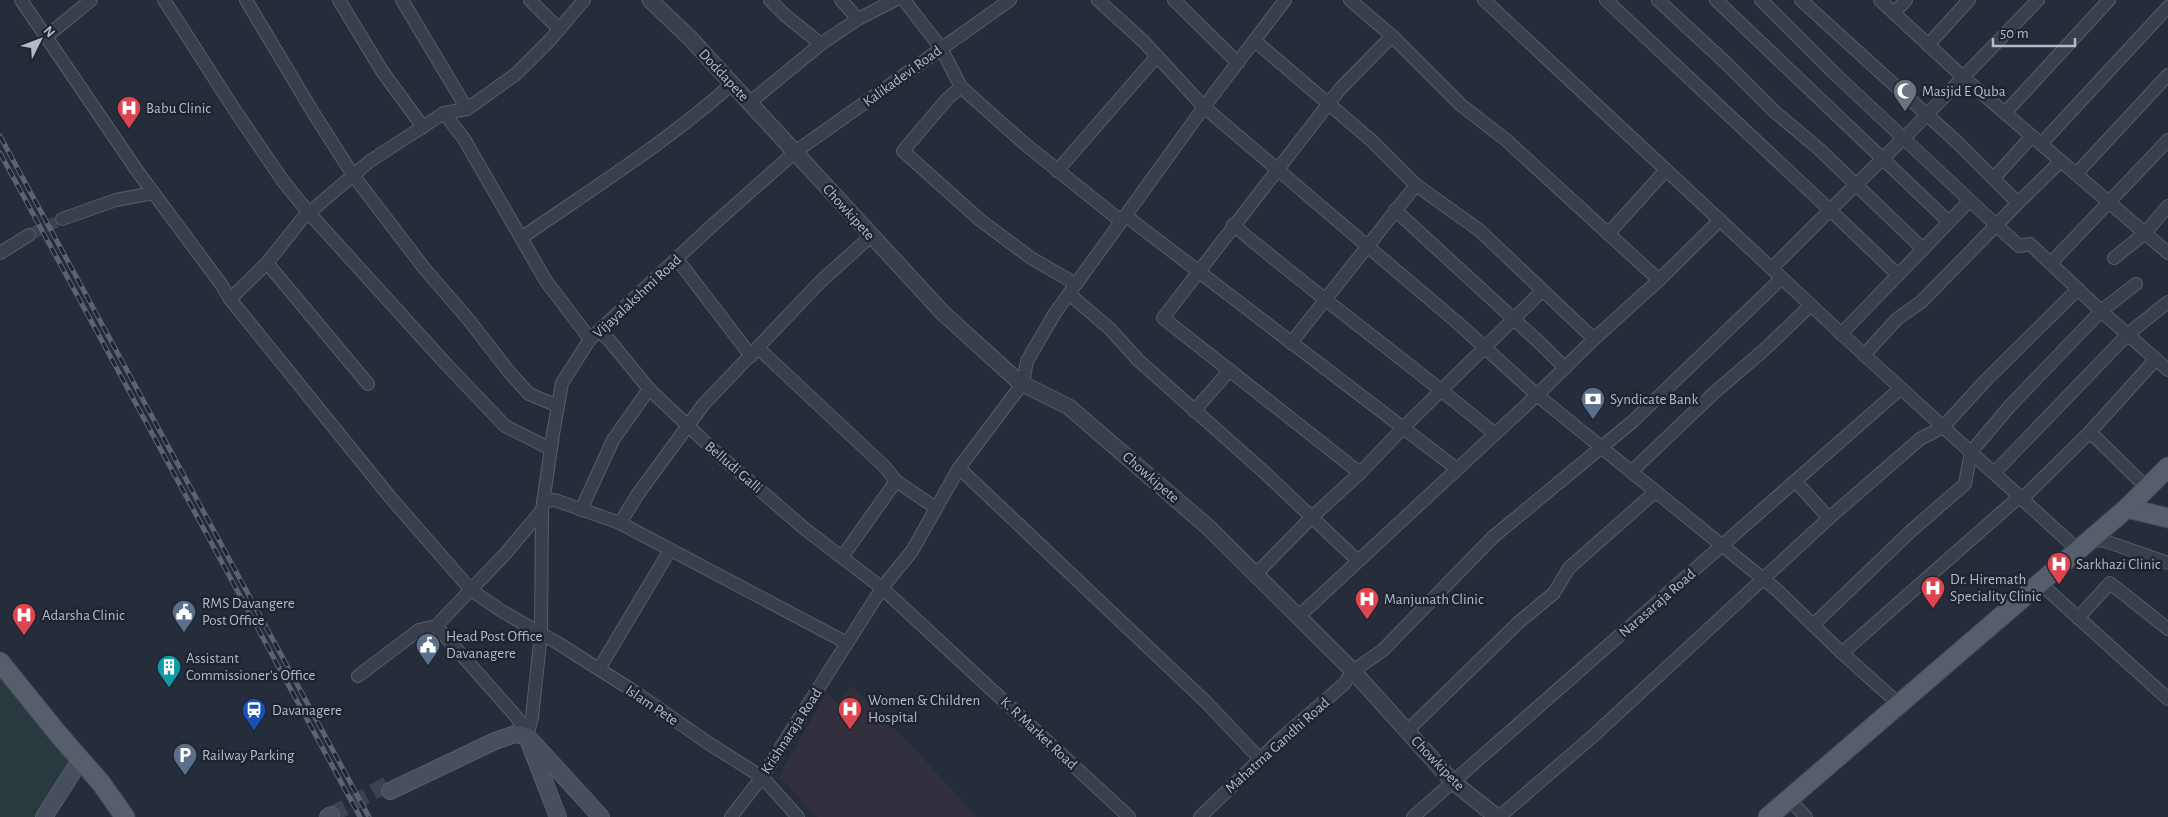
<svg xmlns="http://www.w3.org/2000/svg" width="2168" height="817" viewBox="0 0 2168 817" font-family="'Alegreya Sans',sans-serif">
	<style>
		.medical { fill: #33303d }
		.green { fill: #283a3d }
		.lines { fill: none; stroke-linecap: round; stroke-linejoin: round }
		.minor-tunnel { stroke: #3b4250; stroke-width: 12; stroke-dasharray: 12 6; stroke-linecap: butt }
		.secondary-tunnel { stroke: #3b4250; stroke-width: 16; stroke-dasharray: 16 8; stroke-linecap: butt }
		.minor-casing { stroke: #575d69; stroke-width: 14 }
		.tertiary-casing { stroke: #575d69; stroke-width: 17 }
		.secondary-casing { stroke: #575d69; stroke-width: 18 }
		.primary-casing { stroke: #424854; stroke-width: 21 }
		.minor { stroke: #393f4b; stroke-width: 12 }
		.tertiary { stroke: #393f4b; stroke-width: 15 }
		.secondary { stroke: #474e5e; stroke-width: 16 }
		.primary { stroke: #575e6b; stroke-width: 19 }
		.rail-casing { stroke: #5b6372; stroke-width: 5 }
		.rail { stroke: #1e2430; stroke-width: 3; stroke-dasharray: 9; stroke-linecap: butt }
		.labels { text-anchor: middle; stroke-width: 5; stroke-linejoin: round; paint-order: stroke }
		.street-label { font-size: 15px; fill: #b5bac7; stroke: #1e2430 }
		.poi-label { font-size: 15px; fill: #b5bac7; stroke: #1e2430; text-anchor: start }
	</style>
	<rect width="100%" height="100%" fill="#252d3b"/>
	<polygon class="medical" points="853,686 922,757 977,817 817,817 779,776 826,694 837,702"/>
	<polygon class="green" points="0,662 75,757 35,817 0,817"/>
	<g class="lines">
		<polyline class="minor-tunnel" points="29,235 62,219"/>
		<polyline class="secondary-tunnel" points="331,815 388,784"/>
		<defs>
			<g id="minor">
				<polyline points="21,0 138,172 221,284 230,299 390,497 471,590 500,610 556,642 635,692 708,743 762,777 798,817"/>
				<polyline points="164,0 236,112 283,181 309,213 446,364 505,426 551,449"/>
				<polyline points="246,0 314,114 353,175 424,268 468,319 510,373 529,394 558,406"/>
				<polyline points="339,0 382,71 423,127"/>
				<polyline points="402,0 467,109"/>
				<polyline points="530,0 559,29"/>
				<polyline points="770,0 786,16 821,44 858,19 895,0"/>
				<polyline points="841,0 858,19"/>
				<polyline points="904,0 941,48 961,87 1025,144 1117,218 1126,216 1457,469"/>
				<polyline points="1098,0 1143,41 1204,107 1459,324 1537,395 1298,617"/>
				<polyline points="1174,0 1238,63"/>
				<polyline points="1350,0 1392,36 1461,105 1506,140 1659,280 1594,339 1537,395 1778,591 1842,653 1899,704"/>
				<polyline points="1484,0 1860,351 2078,550"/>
				<polyline points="1606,0 1830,210 1772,268"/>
				<polyline points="1658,0 1727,64 1775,112 1819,149 1923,249"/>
				<polyline points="1716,0 1949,222 1841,334"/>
				<polyline points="1761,0 1834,73 1996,225 2019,246 2030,244 2101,311 2168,370"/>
				<polyline points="1801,0 1958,143 2018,203 1921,302 1897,319 1864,355"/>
				<polyline points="1880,0 1963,77 2168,253"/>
				<polyline points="1894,13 1906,0"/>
				<polyline points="47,36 91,0"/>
				<polyline points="1392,36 1340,89 1163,318 1360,473 1403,428 1542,291"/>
				<polyline points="1255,41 1372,141 1416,185 1291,343"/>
				<polyline points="1928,45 1969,0"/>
				<polyline points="961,87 948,98 903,151 980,220 1031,258 1076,284"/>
				<polyline points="749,103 821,44"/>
				<polyline points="444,113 464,139 546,281 590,339"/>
				<polyline points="2005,113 2109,0"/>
				<polyline points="2041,144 2168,7"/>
				<polyline points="1057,171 1157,56"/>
				<polyline points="2076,174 2168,75"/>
				<polyline points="1994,178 2032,136"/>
				<polyline points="1416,185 1479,230 1594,339"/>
				<polyline points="2018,203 2061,161"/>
				<polyline points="1395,210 1542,345 1565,368"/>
				<polyline points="62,219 116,200 153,193"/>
				<polyline points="1949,222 1969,201"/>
				<path d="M1233,225C1319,297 1409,363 1495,434"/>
				<polyline points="1608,234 1666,170"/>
				<path d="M521,238C592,189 667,142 732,84"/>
				<polyline points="0,253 29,235"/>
				<polyline points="2114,258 2145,233 2168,206"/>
				<polyline points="677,259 751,356"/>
				<polyline points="267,263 368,384"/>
				<polyline points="2051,263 2168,140"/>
				<polyline points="1898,275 1830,210 1910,132 2038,0"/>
				<polyline points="1659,280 1720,220"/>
				<polyline points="1069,294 1110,329 1138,360 1263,471 1357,560"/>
				<polyline points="230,299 267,263 302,219 338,188 370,161 444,113 467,109 516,74 550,40 584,0"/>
				<polyline points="599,331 609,340 649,389 719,455 805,529 882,588 1129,817"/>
				<polyline points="758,348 885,467 896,481 936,508"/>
				<polyline points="1194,411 1230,370"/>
				<polyline points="2090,432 2147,488"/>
				<polyline points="959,468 1206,702 1260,759"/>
				<polyline points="1631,472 1715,392 1764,350 1811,305"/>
				<polyline points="1994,473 2128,334 2168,302"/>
				<polyline points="1795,481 1829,518"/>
				<polyline points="2022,499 2090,432 2156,359"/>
				<polyline points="543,501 555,500 620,523 847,643"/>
				<polyline points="581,510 613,440 649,389"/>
				<polyline points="620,523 638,494 703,405 820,282 871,236"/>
				<polyline points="2091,539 2105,541 2168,563"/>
				<polyline points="842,557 896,481"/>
				<polyline points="1256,574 1312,517 1360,473"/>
				<polyline points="2040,583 2168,699"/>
				<polyline points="2078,618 2110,583 2168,629"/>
				<polyline points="1813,625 1912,530 1965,484 1971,452 2009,407 2101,311 2136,284"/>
				<polyline points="1842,653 2019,497"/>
				<polyline points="599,669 670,550"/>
				<polyline points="358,676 419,630 436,626"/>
				<polyline points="1407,731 1519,622 1554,593 1569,568 1655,492"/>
				<polyline points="527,736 532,717 541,634 542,510 553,434 562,383 590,339 715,223 795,152 1010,0"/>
				<polyline points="527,736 525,729 514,714 436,626 506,553 542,510"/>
				<polyline points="1789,799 1806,817"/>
				<polyline points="731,817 762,777 882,588 912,551 959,468 1023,383 1027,361 1055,313 1204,107 1285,0"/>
				<polyline points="1200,817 1285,735 1344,684 1353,671 1383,650 1493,537 1632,422 1782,278"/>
				<polyline points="1413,817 1901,388"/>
				<polyline points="1499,817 1593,736 1829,518 1920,439 1943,427 1987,379 2078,289"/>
			</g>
			<polyline id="tertiary" points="650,0 689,37 943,313 1019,382 1069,407 1209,528 1353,671 1453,782 1497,817"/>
			<g id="secondary">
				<polyline points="527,736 601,817"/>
				<polyline points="529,742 558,817"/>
				<polyline points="390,791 495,741 515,734 527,736"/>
				<polyline points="44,817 81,759"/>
				<polyline points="328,817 331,815"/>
			</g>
			<g id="primary">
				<polyline points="2127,508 2168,518"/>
				<polyline points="0,662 59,735 101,783 125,817"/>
				<polyline points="1768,817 2127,508 2168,467"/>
			</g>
		</defs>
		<use href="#minor" class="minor-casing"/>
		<use href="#tertiary" class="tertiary-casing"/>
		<use href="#secondary" class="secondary-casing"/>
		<use href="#primary" class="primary-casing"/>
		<use href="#minor" class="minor"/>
		<use href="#tertiary" class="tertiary"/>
		<use href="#secondary" class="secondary"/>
		<use href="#primary" class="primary"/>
		<defs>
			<g id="rail">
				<polyline points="0,136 369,817"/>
				<polyline points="0,153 360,817"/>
			</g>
		</defs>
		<use href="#rail" class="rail-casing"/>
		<use href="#rail" class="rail"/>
	</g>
	<defs>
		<symbol id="mosque-pin" viewBox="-11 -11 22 30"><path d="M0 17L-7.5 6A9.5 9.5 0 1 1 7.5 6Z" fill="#6b7280" stroke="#1e2430"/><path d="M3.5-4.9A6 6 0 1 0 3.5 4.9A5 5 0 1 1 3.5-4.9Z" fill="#fff"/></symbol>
		<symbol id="hospital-pin" viewBox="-11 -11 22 30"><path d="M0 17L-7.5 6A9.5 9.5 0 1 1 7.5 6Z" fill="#e0444e" stroke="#1e2430"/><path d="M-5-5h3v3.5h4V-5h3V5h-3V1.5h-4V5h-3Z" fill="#fff"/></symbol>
		<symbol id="bank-pin" viewBox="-11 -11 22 30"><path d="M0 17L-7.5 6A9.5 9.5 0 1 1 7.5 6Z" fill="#5c6f8a" stroke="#1e2430"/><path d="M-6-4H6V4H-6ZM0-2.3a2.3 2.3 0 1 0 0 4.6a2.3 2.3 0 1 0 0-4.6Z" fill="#fff"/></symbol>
		<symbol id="civic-pin" viewBox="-11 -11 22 30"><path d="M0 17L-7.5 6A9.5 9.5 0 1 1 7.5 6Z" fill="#5c6f8a" stroke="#1e2430"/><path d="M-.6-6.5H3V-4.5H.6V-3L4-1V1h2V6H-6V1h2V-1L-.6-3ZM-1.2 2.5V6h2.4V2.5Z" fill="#fff"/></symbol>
		<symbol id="building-pin" viewBox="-11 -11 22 30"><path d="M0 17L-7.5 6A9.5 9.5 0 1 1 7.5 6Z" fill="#0f9aa8" stroke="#1e2430"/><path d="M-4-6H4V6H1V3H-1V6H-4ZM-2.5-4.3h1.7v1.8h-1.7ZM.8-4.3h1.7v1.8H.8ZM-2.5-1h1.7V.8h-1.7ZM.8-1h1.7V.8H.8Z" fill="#fff"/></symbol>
		<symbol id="station-pin" viewBox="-11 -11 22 30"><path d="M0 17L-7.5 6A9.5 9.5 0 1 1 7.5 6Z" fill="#1a4fb4" stroke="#1e2430"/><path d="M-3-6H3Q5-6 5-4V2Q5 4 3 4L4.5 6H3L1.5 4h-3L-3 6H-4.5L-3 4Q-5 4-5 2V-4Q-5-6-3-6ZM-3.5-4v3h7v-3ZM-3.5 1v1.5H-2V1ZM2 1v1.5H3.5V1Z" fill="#fff"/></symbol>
		<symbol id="parking-pin" viewBox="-11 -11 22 30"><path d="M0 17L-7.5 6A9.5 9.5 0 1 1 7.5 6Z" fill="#5c6f8a" stroke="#1e2430"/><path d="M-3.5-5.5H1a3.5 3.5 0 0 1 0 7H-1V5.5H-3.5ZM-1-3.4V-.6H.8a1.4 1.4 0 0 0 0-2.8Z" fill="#fff"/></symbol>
	</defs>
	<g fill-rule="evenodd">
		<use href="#mosque-pin" x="1891" y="77" width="28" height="38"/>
		<use href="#hospital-pin" x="115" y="94" width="28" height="38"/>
		<use href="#bank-pin" x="1579" y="385" width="28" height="38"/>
		<use href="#hospital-pin" x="2045" y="550" width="28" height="38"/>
		<use href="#hospital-pin" x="1919" y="574" width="28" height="38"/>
		<use href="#hospital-pin" x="1353" y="585" width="28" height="38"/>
		<use href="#civic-pin" x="170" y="598" width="28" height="38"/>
		<use href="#hospital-pin" x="10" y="601" width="28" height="38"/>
		<use href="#civic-pin" x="414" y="631" width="28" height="38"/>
		<use href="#building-pin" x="155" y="653" width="28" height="38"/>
		<use href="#hospital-pin" x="836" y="695" width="28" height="38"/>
		<use href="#station-pin" x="240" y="696" width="28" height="38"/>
		<use href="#parking-pin" x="171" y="741" width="28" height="38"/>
	</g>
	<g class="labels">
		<g class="street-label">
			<text transform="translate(724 75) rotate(47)" y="5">Doddapete</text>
			<text transform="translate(902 76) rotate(-36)" y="5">Kalikadevi Road</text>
			<text transform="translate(849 212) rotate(48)" y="5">Chowkipete</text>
			<text transform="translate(637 296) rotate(-43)" y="5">Vijayalakshmi Road</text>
			<text transform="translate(734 467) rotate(41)" y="5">Belludi Galli</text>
			<text transform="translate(1151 477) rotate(41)" y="5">Chowkipete</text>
			<text transform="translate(1657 603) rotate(-41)" y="5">Narasaraja Road</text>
			<text transform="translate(652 705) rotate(34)" y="5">Islam Pete</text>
			<text transform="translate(791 731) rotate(-57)" y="5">Krishnaraja Road</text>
			<text transform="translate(1039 733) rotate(43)" y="5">K. R Market Road</text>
			<text transform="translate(1277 745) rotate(-42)" y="5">Mahatma Gandhi Road</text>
			<text transform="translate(1438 763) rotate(46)" y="5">Chowkipete</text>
		</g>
		<g class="poi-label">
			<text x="1922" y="96">Masjid E Quba</text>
			<text x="146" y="113">Babu Clinic</text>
			<text x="1610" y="404">Syndicate Bank</text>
			<text x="2076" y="569">Sarkhazi Clinic</text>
			<text x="1950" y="584">Dr. Hiremath<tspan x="1950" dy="17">Speciality Clinic</tspan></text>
			<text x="1384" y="604">Manjunath Clinic</text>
			<text x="202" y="608">RMS Davangere<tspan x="202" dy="17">Post Office</tspan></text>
			<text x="42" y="620">Adarsha Clinic</text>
			<text x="446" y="641">Head Post Office<tspan x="446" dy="17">Davanagere</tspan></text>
			<text x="186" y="663">Assistant<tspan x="186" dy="17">Commissioner's Office</tspan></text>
			<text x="868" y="705">Women &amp; Children<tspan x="868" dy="17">Hospital</tspan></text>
			<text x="272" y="715">Davanagere</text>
			<text x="202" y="760">Railway Parking</text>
		</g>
	</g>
	<g transform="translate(40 40) rotate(48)" stroke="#1e2430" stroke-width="4" paint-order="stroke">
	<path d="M0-4L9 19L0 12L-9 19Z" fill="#b5bac7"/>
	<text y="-8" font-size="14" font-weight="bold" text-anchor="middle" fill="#b5bac7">N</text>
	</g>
	<path d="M1993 38v8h82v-8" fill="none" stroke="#b5bac7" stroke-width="2.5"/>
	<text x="2000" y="38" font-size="15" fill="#b5bac7" stroke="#1e2430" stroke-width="4" paint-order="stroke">50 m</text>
</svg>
